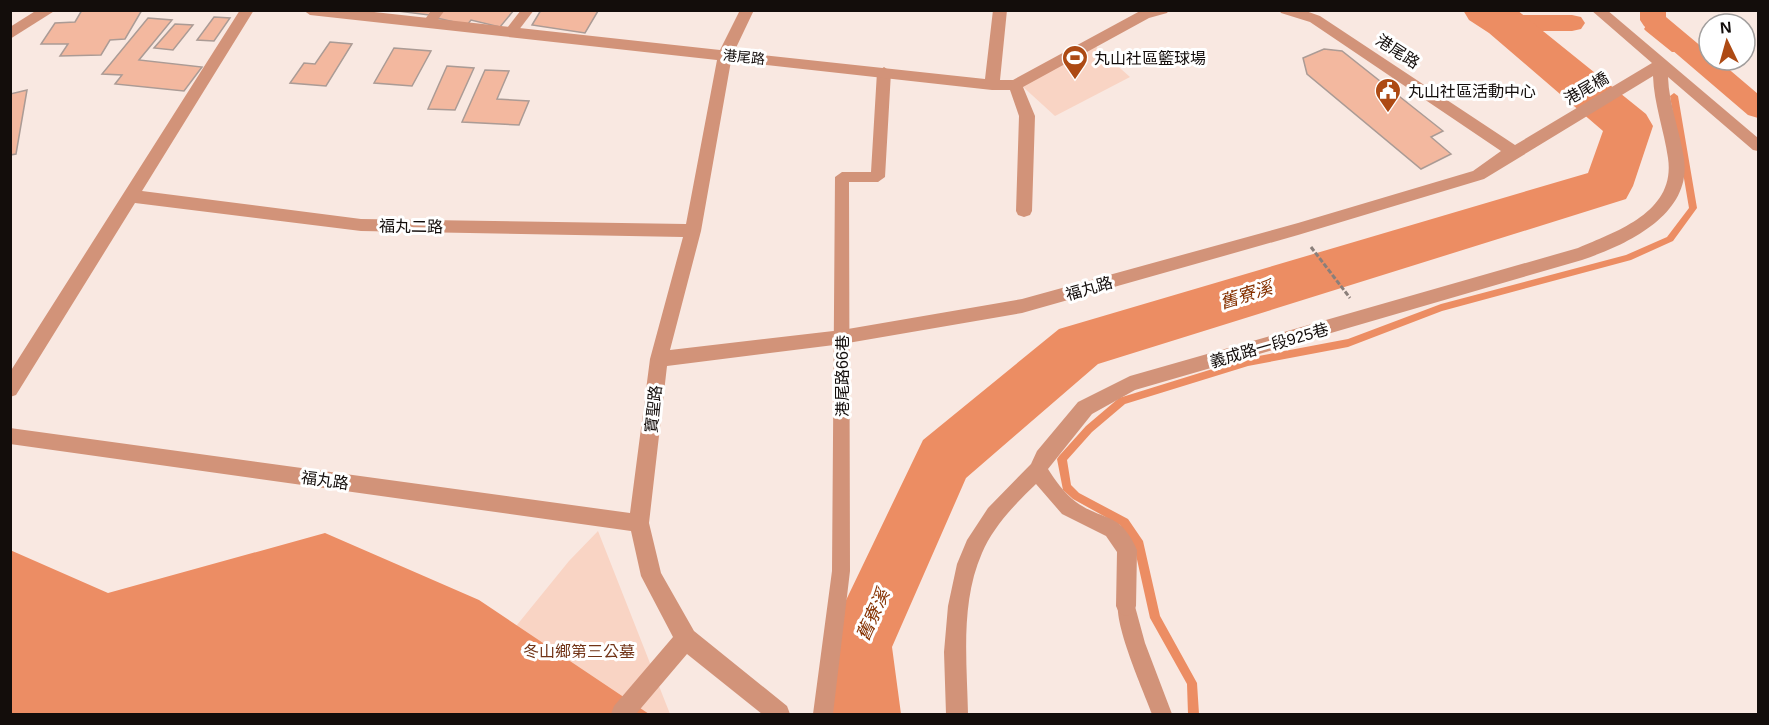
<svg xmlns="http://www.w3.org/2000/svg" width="1769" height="725" viewBox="0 0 1769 725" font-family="Arial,'Noto Sans TC',sans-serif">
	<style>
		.green { fill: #f9d4c4 }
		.forest { fill: #ec8d64 }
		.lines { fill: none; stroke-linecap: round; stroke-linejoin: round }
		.stream { fill: #ec8d63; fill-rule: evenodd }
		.canal { fill: #ec8d63; fill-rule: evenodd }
		.river { fill: #ec8d63; fill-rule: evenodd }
		.building { fill: #f3b89f; stroke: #ab9b95; stroke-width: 1.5 }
		.path { stroke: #8a7f7a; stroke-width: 3; stroke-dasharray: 5 2; stroke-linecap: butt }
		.service { fill: #d29379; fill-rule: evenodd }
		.minor { fill: #d29379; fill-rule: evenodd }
		.tertiary { fill: #d29379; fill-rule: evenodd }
		.labels { text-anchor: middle; stroke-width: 6; stroke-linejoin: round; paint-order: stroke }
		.far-street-label { font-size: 14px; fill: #130d0b; stroke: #fff }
		.street-label { font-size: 16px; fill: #130d0b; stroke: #fff }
		.poi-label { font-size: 16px; fill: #130d0b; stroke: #fff; text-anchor: start }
		.park-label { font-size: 16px; fill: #713417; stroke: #fff }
		.water-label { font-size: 18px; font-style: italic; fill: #853100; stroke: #fff }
	</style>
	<rect width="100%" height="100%" fill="#f9e8e1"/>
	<g class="green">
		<polygon points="1094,45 1130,77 1055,116 1021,85"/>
		<polygon points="598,531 670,714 401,714 482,668 569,561"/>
	</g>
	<polygon class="forest" points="325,533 479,600 649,714 11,714 10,550 108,593"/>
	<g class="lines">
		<g class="stream">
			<polygon points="1651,18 1653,18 1656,20 1652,28 1676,47 1692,43 1695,43 1709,55 1709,60 1715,60 1758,95 1758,101 1755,101 1691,48 1675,52 1672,52 1646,31 1644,29"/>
			<polygon points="1674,93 1678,96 1697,208 1673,241 1631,260 1442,311 1348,347 1248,366 1125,404 1092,432 1067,460 1071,485 1079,493 1128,519 1143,541 1160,616 1197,683 1199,714 1188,714 1187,684 1150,618 1134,546 1120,525 1073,499 1063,490 1057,459 1059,456 1086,426 1119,398 1248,358 1348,339 1441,304 1626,255 1667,237 1689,208 1670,96"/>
		</g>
		<g class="canal">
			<polygon points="1640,10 1666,10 1666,17 1709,53 1709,60 1718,60 1758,94 1758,118 1748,115 1644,26 1640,20"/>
			<polygon points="1505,15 1572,15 1581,17 1585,23 1581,29 1572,31 1505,31 1496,29 1492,23 1496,17"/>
		</g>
		<polygon class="river" points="1463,10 1517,10 1646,114 1653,126 1633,186 1626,199 1098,364 966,478 892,647 901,714 831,714 824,646 923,440 1059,329 1588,173 1603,131 1489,33 1469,20"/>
	</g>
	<g class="building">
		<polygon points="82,10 142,10 125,39 110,40 101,55 60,56 68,44 41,44 55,23 75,22"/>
		<polygon points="390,10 433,10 429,15"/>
		<polygon points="443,10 514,10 500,27 471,20 467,25 437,18"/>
		<polygon points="541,10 598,10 598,11 585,33 532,25"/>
		<polygon points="214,17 230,18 214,41 197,40"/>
		<polygon points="148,18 172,20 139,60 202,67 184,91 115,84 122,75 102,74"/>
		<polygon points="175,24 193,25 173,50 154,48"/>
		<polygon points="330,42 352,44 326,86 290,83 304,63 315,64"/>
		<polygon points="394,48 431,51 412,86 374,83"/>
		<polygon points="1324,49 1342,51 1443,131 1431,137 1451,154 1421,169 1307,74 1303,58"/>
		<polygon points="447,66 474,68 455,110 428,109"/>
		<polygon points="485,70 509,71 497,99 529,101 519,125 462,122"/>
		<polygon points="27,90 16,154 10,155 10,94"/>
	</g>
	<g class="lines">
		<polyline class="path" points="1311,247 1350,298"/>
		<g class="service">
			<polygon points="432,10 445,10 433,26 423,26 422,23"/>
			<polygon points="521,10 534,10 515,35 505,35 504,32"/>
			<polygon points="884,67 891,72 885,177 878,182 849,182 850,571 833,714 813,714 832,571 835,177 842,172 871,172 877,72"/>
			<path d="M1126,597L1133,599L1145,643L1172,714H1152C1144,692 1111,619 1119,599Z"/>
		</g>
		<path class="minor" d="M240,10H254L142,191L361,219L686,224L717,60L310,15L303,10H356L720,50L740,10H754L734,52L985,79L993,10H1007L1000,80H1013L1140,11L1169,10L1167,13L1149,18L1023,87L1035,116L1032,211L1030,215L1024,217L1018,215L1016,211L1019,116L1010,90H992L731,61L701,231L670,350L842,330L1022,299L1298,223L1473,171L1501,151L1310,22L1281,13L1279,10H1303L1320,16L1515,145L1652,63L1591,10H1607L1758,138V151L1753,150L1668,77C1669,105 1680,131 1684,159C1692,215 1626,245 1582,260L1135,390L1092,414L1048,469C1055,480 1065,494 1076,502C1104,522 1120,511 1137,550L1136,606L1133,613L1126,616L1119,613L1116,606L1117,552L1106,536L1062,514L1036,484C1015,504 993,527 982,553C960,603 967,662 968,714H946L944,652L948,606L957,564L967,540L988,508L1031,464L1037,451L1078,402L1130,376L1578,248C1617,231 1676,212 1668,158C1664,130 1654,104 1653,76L1484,179L1298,235L1022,313L842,344L667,366L649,523L661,573L694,631L787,706L790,714H762L687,654L636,714H611L614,706L673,637L641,576L631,531L10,444V428L630,513L650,359L683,237L361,231L135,203L16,395L10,397V372Z"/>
		<polygon class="tertiary" points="37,10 56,10 10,39 10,27"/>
	</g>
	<defs>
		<symbol id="stadium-pin" viewBox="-11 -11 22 30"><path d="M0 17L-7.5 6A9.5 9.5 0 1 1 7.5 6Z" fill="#ad4a14" stroke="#fff"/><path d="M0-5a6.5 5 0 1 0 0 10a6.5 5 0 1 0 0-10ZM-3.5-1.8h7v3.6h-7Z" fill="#fff"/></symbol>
		<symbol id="civic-pin" viewBox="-11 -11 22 30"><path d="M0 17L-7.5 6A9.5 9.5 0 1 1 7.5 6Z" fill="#ad4a14" stroke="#fff"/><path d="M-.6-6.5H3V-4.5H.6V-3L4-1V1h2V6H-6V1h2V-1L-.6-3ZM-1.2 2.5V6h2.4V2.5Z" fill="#fff"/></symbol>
	</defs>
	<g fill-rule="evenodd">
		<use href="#stadium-pin" x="1060" y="43" width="30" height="40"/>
		<use href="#civic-pin" x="1373" y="76" width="30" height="40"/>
	</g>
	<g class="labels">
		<g class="far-street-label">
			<text transform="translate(744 57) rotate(6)" y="5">港尾路</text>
		</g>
		<g class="street-label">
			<text transform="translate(1398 51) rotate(33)" y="6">港尾路</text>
			<text transform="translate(1586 88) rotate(-30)" y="6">港尾橋</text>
			<text transform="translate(411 226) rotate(1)" y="6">福丸二路</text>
			<text transform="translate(1089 288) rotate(-16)" y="6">福丸路</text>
			<text transform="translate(1269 345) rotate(-16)" y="6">義成路一段925巷</text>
			<text transform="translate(842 376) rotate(-90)" y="6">港尾路66巷</text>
			<text transform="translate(653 409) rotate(-84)" y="6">寶聖路</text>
			<text transform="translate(325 480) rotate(8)" y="6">福丸路</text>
		</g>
		<g class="poi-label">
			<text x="1094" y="64">丸山社區籃球場</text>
			<text x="1408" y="97">丸山社區活動中心</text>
		</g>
		<g class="park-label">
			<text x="579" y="657">冬山鄉第三公墓</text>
		</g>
		<g class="water-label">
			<text transform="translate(1246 295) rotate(-17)" y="6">舊寮溪</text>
			<text transform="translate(873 615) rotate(-66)" y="6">舊寮溪</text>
		</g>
	</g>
	<rect width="1769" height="725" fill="none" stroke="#130d0b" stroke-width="24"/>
	<g transform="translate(1727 42) rotate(355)"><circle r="28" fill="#ffffff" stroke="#a19e9d" stroke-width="1.5"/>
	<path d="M0-4.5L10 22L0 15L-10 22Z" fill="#ad4a14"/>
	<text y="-9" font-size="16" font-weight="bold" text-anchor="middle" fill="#130d0b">N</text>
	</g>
</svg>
